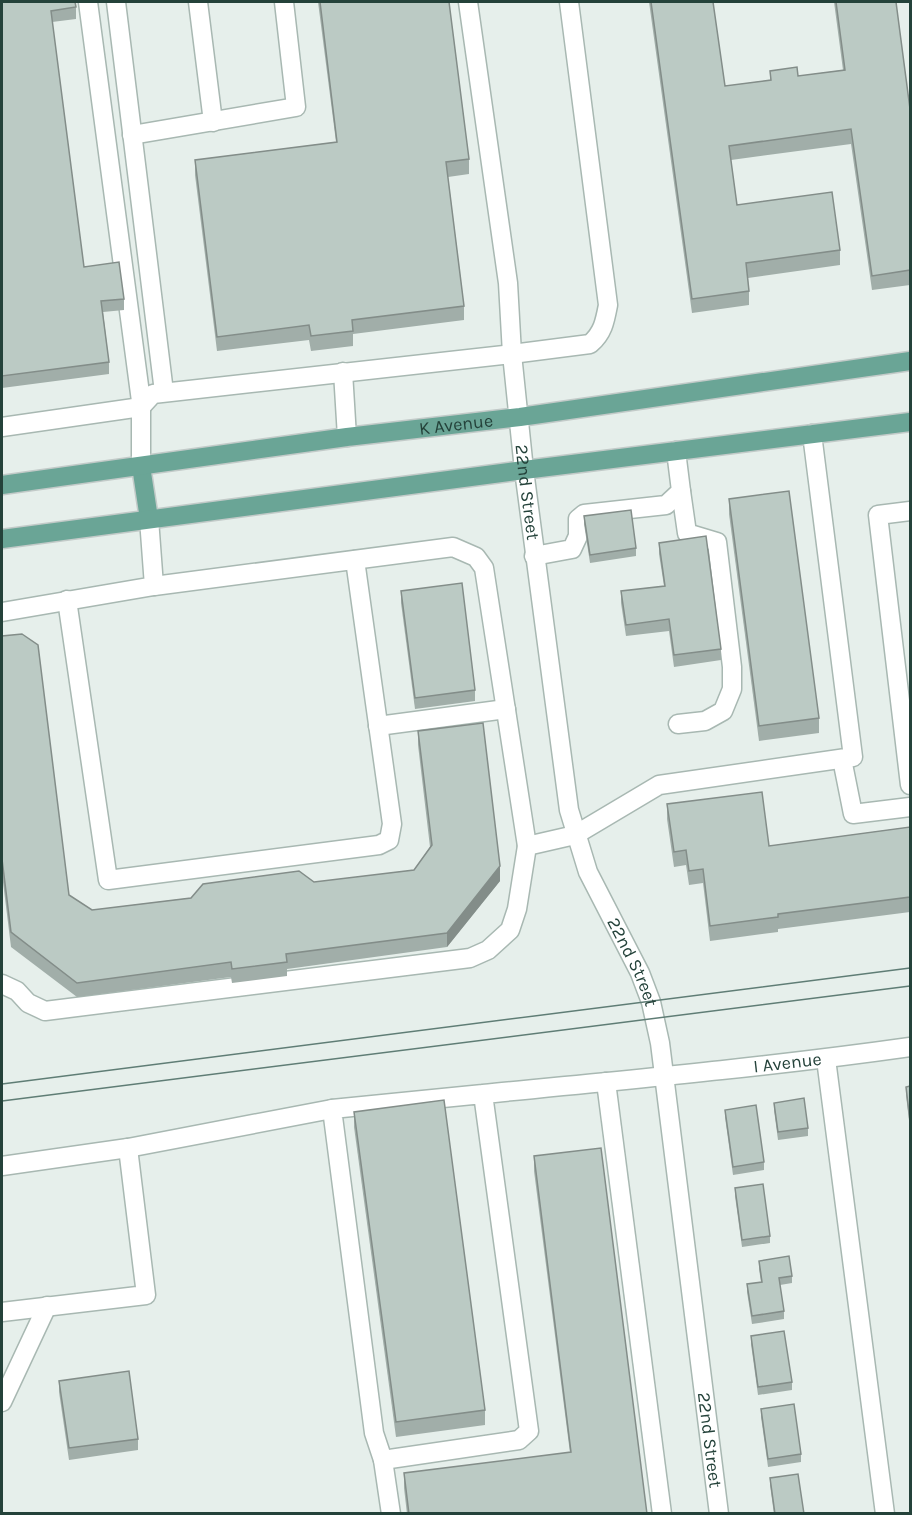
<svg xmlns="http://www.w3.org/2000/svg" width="912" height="1515" viewBox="0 0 912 1515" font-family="Karla,sans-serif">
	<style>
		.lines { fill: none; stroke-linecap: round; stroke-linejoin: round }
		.minor-casing { stroke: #a8b8b2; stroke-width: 21 }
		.major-casing { stroke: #c2cac8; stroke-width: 21 }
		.minor { stroke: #fff; stroke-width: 18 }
		.major { stroke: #6aa596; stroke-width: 18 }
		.tram { stroke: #5f7d75; stroke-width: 1.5 }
		.wall { fill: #a1aea9 }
		.shaded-wall { fill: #838d89 }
		.building { fill: #bbcac4; stroke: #838d89; stroke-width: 1.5 }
		.labels { text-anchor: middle; stroke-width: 6; stroke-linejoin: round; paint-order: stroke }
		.street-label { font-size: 18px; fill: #24423a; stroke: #f7fbf9 }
	</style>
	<rect width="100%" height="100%" fill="#e6efeb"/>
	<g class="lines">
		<defs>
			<g id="minor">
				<polyline points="88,2 141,401 141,466"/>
				<polyline points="116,2 164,392"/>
				<polyline points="198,2 213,122"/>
				<path id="s1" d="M468,2L508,283L512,354L524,470L569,810L588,872L640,973L651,1002L660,1043L719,1514"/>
				<polyline points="132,135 296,107 284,2"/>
				<polyline points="343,372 347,437"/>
				<path d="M2,427L141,407L153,394L512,354L590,344C603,333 605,321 608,305L569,2"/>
				<polyline points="910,511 878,515 910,785"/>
				<polyline points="534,556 572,549 578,536 578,519 584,514 666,505 681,491 676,451"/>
				<polyline points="154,586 453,547 476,557 484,568 527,846"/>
				<polyline points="67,600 108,880 379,845 389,840 392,824 355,560"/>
				<polyline points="2,612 154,586 149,519"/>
				<polyline points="678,724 705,721 723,711 732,689 732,667 717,542 687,533 681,491"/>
				<polyline points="378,726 506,709"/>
				<polyline points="842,759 853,814 910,807"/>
				<polyline points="2,984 17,991 28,1003 45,1011 470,958 488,950 510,930 517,909 527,846 575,835 659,785 853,757 812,434"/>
				<polyline points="826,1059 885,1514"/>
				<polyline points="606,1082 662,1514"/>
				<path id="s2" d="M483,1094L332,1109L374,1433L383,1460L519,1440L529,1431L483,1094C626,1080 768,1067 910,1047"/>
				<polyline points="2,1166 128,1148 332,1109"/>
				<polyline points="2,1312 146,1295 128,1148"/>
				<polyline points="2,1402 47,1306"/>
				<polyline points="383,1460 391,1514"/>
			</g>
			<g id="major">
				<polyline points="141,466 149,519"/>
				<path id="s3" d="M2,485L347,437L520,417L910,361"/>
				<polyline points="2,539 524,470 910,422"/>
			</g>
		</defs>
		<use href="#minor" class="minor-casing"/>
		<use href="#major" class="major-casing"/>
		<use href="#minor" class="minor"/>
		<use href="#major" class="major"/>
		<g class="tram">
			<polyline points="2,1084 910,968"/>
			<polyline points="2,1101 910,986"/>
		</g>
	</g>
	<g class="wall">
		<polygon points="2,2 76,7 76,19 52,22 84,267 124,299 124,310 103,312 109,362 109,374 2,388"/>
		<polygon points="318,2 449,2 469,159 469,174 448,177 464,306 464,320 353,334 353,346 311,351 309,340 217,351 195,175 195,160 336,142"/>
		<polygon points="649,2 713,2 725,86 770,80 770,71 798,76 843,70 834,2 896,2 910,109 910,285 872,290 851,144 731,160 737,205 840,250 840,265 748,278 749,291 749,305 692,313"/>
		<polygon points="729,499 819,718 819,733 759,741 729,514"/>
		<polygon points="584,516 636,548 636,556 590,563 584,524"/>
		<polygon points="659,543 721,649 721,660 674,667 669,631 626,636 621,603 621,591 664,586 659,554"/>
		<polygon points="401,591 475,690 475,701 415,709 401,603"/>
		<polygon points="2,636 69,895 92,910 414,870 430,847 418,745 418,731 500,881 447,947 287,969 287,976 232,983 231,977 77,997 11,947 2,874"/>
		<polygon points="667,804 769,846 910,827 910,912 778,929 778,932 710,941 703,883 689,885 686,865 674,867 667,819"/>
		<polygon points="910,1086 910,1129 906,1095 906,1087"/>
		<polygon points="774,1103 808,1128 808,1136 778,1140 774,1110"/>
		<polygon points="725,1110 764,1162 764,1170 733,1175 725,1117"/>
		<polygon points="354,1112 485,1410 485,1425 396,1437 354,1127"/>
		<polygon points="534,1156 647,1514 407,1514 404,1488 404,1473 570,1453 534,1171"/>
		<polygon points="735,1188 770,1236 770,1243 742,1247 735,1196"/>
		<polygon points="759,1261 792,1276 792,1283 780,1285 784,1311 784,1319 752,1324 747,1292 747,1284 761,1282 759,1269"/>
		<polygon points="751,1336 792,1382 792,1390 758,1395 751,1344"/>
		<polygon points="59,1381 138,1439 138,1450 69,1460 59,1392"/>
		<polygon points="761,1409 801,1454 801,1462 768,1467 761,1417"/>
		<polygon points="770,1478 804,1514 774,1514 770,1485"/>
	</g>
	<polygon class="shaded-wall" points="500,866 500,881 447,947 447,933"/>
	<g class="building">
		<polygon points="2,2 75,2 76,7 51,11 84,267 119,262 124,299 101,301 109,362 2,376"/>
		<polygon points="320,2 449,2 469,159 446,162 464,306 352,320 353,331 311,336 309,325 217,337 195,160 337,142"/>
		<polygon points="651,2 713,2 725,86 771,80 770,71 797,67 798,76 845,70 836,2 896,2 910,109 910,270 872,276 851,129 729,146 737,205 832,192 840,250 746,263 749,291 692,299"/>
		<polygon points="789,491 819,718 759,726 729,499"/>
		<polygon points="631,510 636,548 590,555 584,516"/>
		<polygon points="706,536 721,649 674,655 669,619 626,625 621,591 665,586 659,543"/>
		<polygon points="462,583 475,690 415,698 401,591"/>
		<polygon points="22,634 38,645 69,895 92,910 191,898 203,884 299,871 314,882 414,870 432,845 418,731 483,723 500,866 447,933 286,954 287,962 232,969 231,962 77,983 11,932 2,859 2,636"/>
		<polygon points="762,792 769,846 910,827 910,897 778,914 778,917 710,926 703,869 689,871 686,850 674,852 667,804"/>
		<polygon points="910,1086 910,1121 906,1087"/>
		<polygon points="804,1098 808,1128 778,1132 774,1103"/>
		<polygon points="444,1100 485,1410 396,1422 354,1112"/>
		<polygon points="756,1105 764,1162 733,1167 725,1110"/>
		<polygon points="601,1148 647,1514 409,1514 404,1473 571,1452 534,1156"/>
		<polygon points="763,1184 770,1236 742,1240 735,1188"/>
		<polygon points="789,1256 792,1276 779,1278 784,1311 752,1316 747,1284 762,1282 759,1261"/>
		<polygon points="784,1331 792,1382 758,1387 751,1336"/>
		<polygon points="129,1371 138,1439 69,1448 59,1381"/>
		<polygon points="794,1404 801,1454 768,1459 761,1409"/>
		<polygon points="798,1474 804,1514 775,1514 770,1478"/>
	</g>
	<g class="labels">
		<g class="street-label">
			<text dy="6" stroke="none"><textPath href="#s3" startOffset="458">K Avenue</textPath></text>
			<text dy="6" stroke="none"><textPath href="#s1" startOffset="494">22nd Street</textPath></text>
			<text dy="6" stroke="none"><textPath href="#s1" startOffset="980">22nd Street</textPath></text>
			<text dy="6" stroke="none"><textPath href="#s2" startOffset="1304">I Avenue</textPath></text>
			<text dy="6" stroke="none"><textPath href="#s1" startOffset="1466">22nd Street</textPath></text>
		</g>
	</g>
	<rect width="912" height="1515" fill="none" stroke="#24423a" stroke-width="6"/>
</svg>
